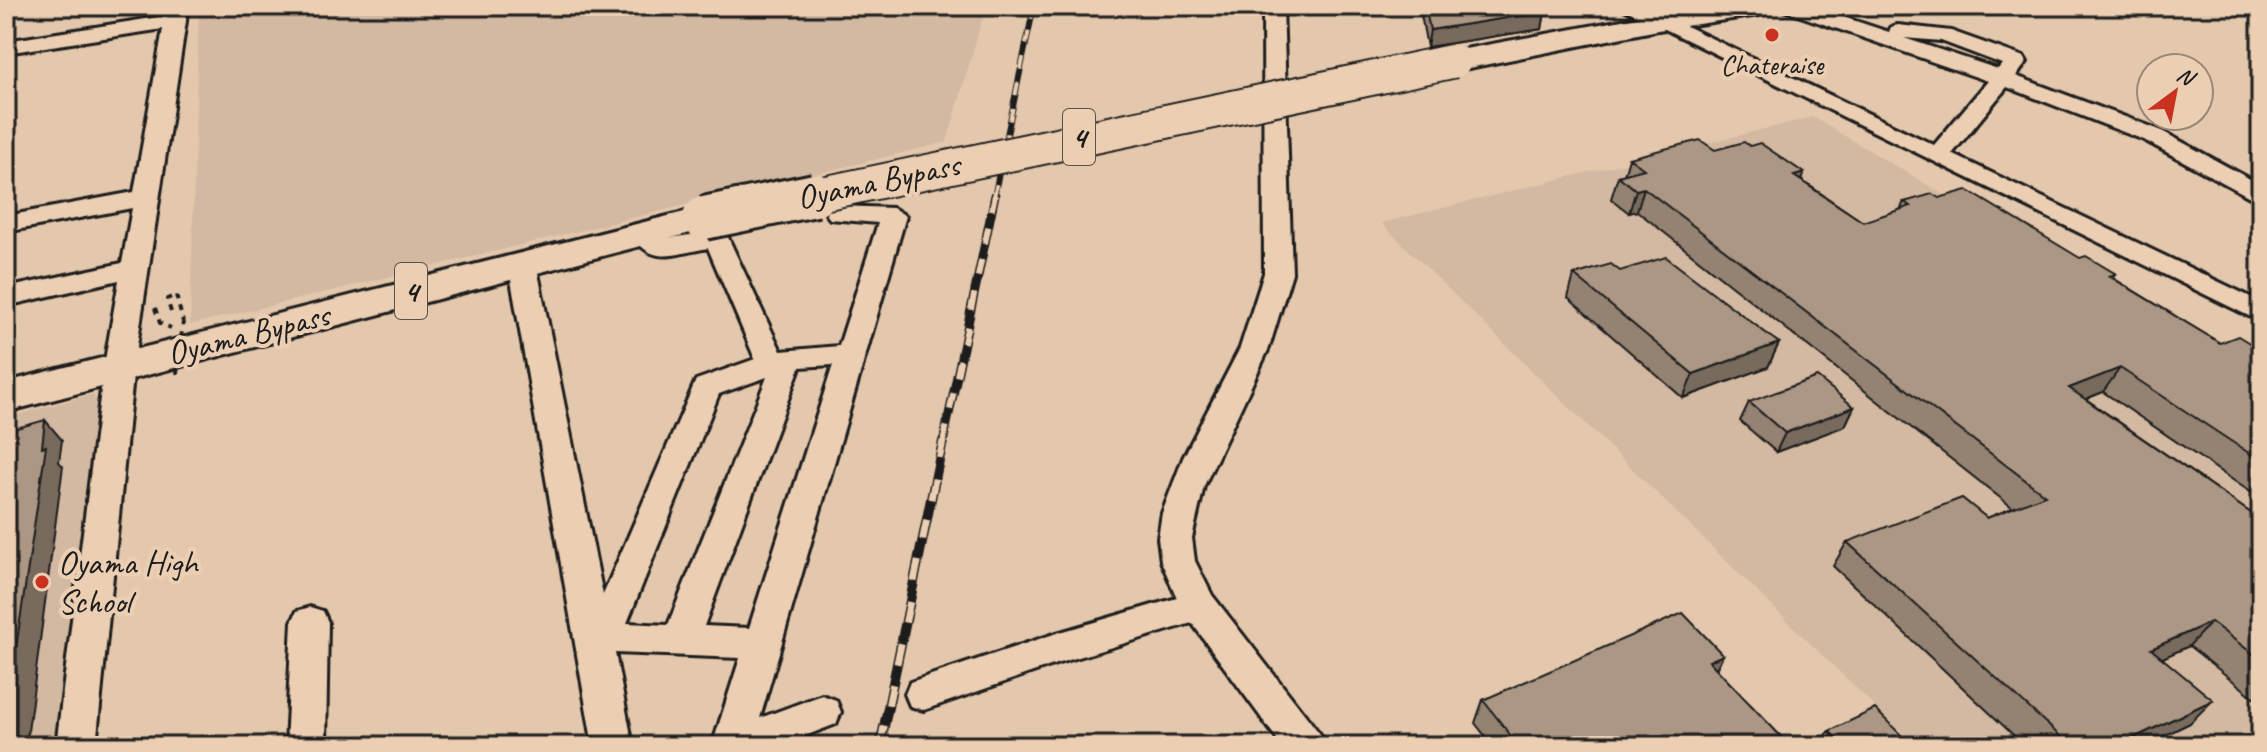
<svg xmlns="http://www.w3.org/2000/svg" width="2267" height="752" viewBox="0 0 2267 752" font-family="Caveat,sans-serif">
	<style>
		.built { fill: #d3b9a1 }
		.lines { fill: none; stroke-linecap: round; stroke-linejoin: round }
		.minor-casing { stroke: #1c1c1c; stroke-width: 6 }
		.highway-casing { stroke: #1c1c1c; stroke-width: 6 }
		.path { stroke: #1c1c1c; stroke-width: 4; stroke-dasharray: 6 6; stroke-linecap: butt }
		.minor { fill: #eccfb3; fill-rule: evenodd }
		.highway { fill: #eccfb3; fill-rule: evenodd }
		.rail-far2-casing { stroke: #1c1c1c; stroke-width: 6 }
		.rail-far1-casing { stroke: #1c1c1c; stroke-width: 9 }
		.rail-casing { stroke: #1c1c1c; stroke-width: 10 }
		.rail-far2 { stroke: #eccfb3; stroke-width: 4; stroke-dasharray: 13; stroke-linecap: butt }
		.rail-far1 { stroke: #eccfb3; stroke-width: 6; stroke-dasharray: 17; stroke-linecap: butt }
		.rail { stroke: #eccfb3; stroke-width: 7; stroke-dasharray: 21; stroke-linecap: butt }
		.highway-bridge-far1-casing { stroke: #1c1c1c; stroke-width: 37; stroke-linecap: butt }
		.highway-bridge-casing { stroke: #1c1c1c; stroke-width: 48; stroke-linecap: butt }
		.path-bridge { stroke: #1c1c1c; stroke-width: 4; stroke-dasharray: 6 6; stroke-linecap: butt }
		.highway-bridge-far1 { stroke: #eccfb3; stroke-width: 33 }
		.highway-bridge { stroke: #eccfb3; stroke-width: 42 }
		.wall { fill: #948272; stroke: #1c1c1c; stroke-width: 2 }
		.shaded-wall { fill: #786a5d; stroke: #1c1c1c; stroke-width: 2 }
		.building { fill: #ac9785; stroke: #1c1c1c; stroke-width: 2 }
		.poi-dot { fill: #c8321e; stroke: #eccfb3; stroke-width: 3 }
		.labels { text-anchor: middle; stroke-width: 8; stroke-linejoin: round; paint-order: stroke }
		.far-poi-label { font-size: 28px; fill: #1c1c1c; stroke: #eccfb3 }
		.shield { fill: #eccfb3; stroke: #5a5249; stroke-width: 2 }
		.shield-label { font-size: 32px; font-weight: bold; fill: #1c1c1c }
		.street-label { font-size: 34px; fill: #1c1c1c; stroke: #eccfb3 }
		.poi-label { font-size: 34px; fill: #1c1c1c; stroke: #eccfb3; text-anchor: start }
	</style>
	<rect width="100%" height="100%" fill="#e4c8ad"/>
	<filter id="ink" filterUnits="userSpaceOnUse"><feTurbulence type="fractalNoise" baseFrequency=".0125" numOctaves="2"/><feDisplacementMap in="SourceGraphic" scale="16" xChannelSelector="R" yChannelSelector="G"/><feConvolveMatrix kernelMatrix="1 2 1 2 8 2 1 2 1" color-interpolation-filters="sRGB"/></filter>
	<g filter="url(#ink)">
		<g class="built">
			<polygon points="199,6 986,6 947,142 190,325"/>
			<polygon points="1813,117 2261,383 2261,746 1915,746 1381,223"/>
			<polygon points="93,394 100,406 57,746 6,746 6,418"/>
		</g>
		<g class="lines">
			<defs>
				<g id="minor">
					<polygon points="167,6 187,6 186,21 134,366 96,746 56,746 104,366 119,280 6,306 6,288 122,263 132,208 6,232 6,216 134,192 163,29 6,53 6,41 165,16"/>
					<polygon points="1263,6 1283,6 1292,273 1269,348 1204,486 1192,538 1195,561 1212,595 1320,734 1326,746 1282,746 1192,623 1059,663 924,710 910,706 905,694 910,682 1057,633 1177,598 1161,561 1158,538 1162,513 1183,458 1240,348 1264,273"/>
					<path d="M1618,6H1644L1934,145L1988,81L1783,10L1780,6H1810L1889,32L1891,27L1898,25L1951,31L2024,57L2027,62L2016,76L2160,130L2261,185V203L2144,140L2007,87L1952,154L2261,302V322ZM1904,38L1941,41L2002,64L1998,69Z"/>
					<path d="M839,206L893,208L906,216L760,718L822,695L836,700L841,712L836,724L779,746H712L740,658L615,653L633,746H593L508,263L512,257H532L536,263L603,595L696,380L755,359L708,248C672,254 653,267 630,233L643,225L652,227L663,239L717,231L726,233L781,351L839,346L878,223L830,219L826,214L830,209ZM833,365L749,628L704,626L800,367ZM767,377L668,625L627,623L719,394Z"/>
					<polygon points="310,607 323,611 328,622 326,746 286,746 292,622 297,611"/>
				</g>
				<g id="highway">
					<polygon points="1698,6 1774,6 1769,12 1759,15 1658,30 1454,71 1443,68 1438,61 1443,54 1454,51"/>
					<polygon points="704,207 717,210 723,218 717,226 6,412 6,382"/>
				</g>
			</defs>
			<use href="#minor" class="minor-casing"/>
			<use href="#highway" class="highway-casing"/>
			<g class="path">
				<polyline points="155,308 160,323 171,328"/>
				<polyline points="171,312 167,299 176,295 183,322"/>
			</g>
			<use href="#minor" class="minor"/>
			<use href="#highway" class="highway"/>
			<defs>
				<polyline id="rail-far2" points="994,197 1034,6"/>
				<polyline id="rail-far1" points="943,443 995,195"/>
				<polyline id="rail" points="880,746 943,441"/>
			</defs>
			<use href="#rail-far2" class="rail-far2-casing"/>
			<use href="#rail-far1" class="rail-far1-casing"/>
			<use href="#rail" class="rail-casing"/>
			<use href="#rail-far2" class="rail-far2"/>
			<use href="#rail-far1" class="rail-far1"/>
			<use href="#rail" class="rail"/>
			<defs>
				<polyline id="highway-bridge-far1" points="806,197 1454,61"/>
				<polyline id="highway-bridge" points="704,218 815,195"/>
			</defs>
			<use href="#highway-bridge-far1" class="highway-bridge-far1-casing"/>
			<use href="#highway-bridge" class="highway-bridge-casing"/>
			<polyline class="path-bridge" points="177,374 183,322"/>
			<use href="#highway-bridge-far1" class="highway-bridge-far1"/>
			<use href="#highway-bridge" class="highway-bridge"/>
		</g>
		<g class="wall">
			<polygon points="1422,6 1545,6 1545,12 1542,29 1427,47 1421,15"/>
			<polygon points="1715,150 1801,180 1863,222 1900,210 1904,202 1939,198 2116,274 2113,278 2220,343 2261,350 2261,499 2103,392 2086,399 2261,520 2261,703 2189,646 2162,658 2190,723 2143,746 2025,746 1833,566 1847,542 1987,518 2013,508 1637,211 1629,213 1611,199 1618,176 1624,175 1629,158"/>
			<polygon points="1620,271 1779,343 1768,367 1683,398 1568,298 1574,275"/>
			<polygon points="1749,402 1854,407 1845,426 1776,452 1740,421"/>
			<polygon points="1723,655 1716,669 1790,746 1493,746 1475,723 1483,700"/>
			<polygon points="1829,731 1912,746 1819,746"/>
		</g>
		<g class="shaded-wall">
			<polygon points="1545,12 1542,29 1427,47 1430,30"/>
			<polygon points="1804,173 1795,195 1794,176"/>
			<polygon points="1644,188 1637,211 1629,213 1636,190"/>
			<polygon points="1779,343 1768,367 1683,398 1693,374"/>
			<polygon points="2120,368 2103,392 2053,412 2069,388"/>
			<polygon points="1854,407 1845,426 1776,452 1785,433"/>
			<polygon points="45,420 62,440 59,462 63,466 27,739 22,741 21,746 6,746 6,715"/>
			<polygon points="2211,622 2189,646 2130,673 2151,649"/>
			<polygon points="1723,655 1711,679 1709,661"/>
			<polygon points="2213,700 2190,723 2143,746 2117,746"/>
		</g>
		<g class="building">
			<polygon points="1425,6 1545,6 1545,12 1430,30"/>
			<polygon points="1700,140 1715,150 1744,142 1750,146 1760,143 1804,173 1794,176 1863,222 1911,206 1904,202 1932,194 1939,198 1967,190 2080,258 2086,256 2116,274 2109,276 2220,343 2238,336 2261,350 2261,461 2120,368 2069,388 2261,520 2261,660 2211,622 2151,649 2213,700 2117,746 2071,746 1847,542 1962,498 1987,518 2045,495 1644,188 1636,190 1618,176 1644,169 1629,158"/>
			<polygon points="1666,257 1779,343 1693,374 1574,275 1611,264 1620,271"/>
			<polygon points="1817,377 1854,407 1785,433 1749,402"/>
			<polygon points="45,420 42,447 46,446 6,715 6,431"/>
			<polygon points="1683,613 1723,655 1709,661 1790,746 1519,746 1483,700"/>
			<polygon points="1875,709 1912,746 1844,746 1829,731"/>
		</g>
	</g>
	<g class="poi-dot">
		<circle cx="1772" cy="35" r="8"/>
		<circle cx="42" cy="582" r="8"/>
	</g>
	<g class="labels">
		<g class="far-poi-label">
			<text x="1772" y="74">Chateraise</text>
		</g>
		<g class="shield">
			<rect x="1063" y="109" width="32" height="56" rx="6"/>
			<rect x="395" y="263" width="32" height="56" rx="6"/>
		</g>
		<g class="shield-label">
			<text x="1079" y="148">4</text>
			<text x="411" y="302">4</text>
		</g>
		<g class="street-label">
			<text transform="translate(878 180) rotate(-12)" y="12">Oyama Bypass</text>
			<text transform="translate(248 333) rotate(-14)" y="12">Oyama Bypass</text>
		</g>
		<g class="poi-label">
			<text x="58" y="574">Oyama High<tspan x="58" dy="39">School</tspan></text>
		</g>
	</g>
	<rect width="2267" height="752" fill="none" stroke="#eccfb3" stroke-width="32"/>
	<rect x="16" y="16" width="2235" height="720" fill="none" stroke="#1c1c1c" stroke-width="3" filter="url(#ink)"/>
	<g transform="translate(2175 92) rotate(32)"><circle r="38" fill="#eccfb3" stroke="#998777" stroke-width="2"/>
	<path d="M0-6L14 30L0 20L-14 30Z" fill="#c8321e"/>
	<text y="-12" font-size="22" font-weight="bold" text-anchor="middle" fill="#1c1c1c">N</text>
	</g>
</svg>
